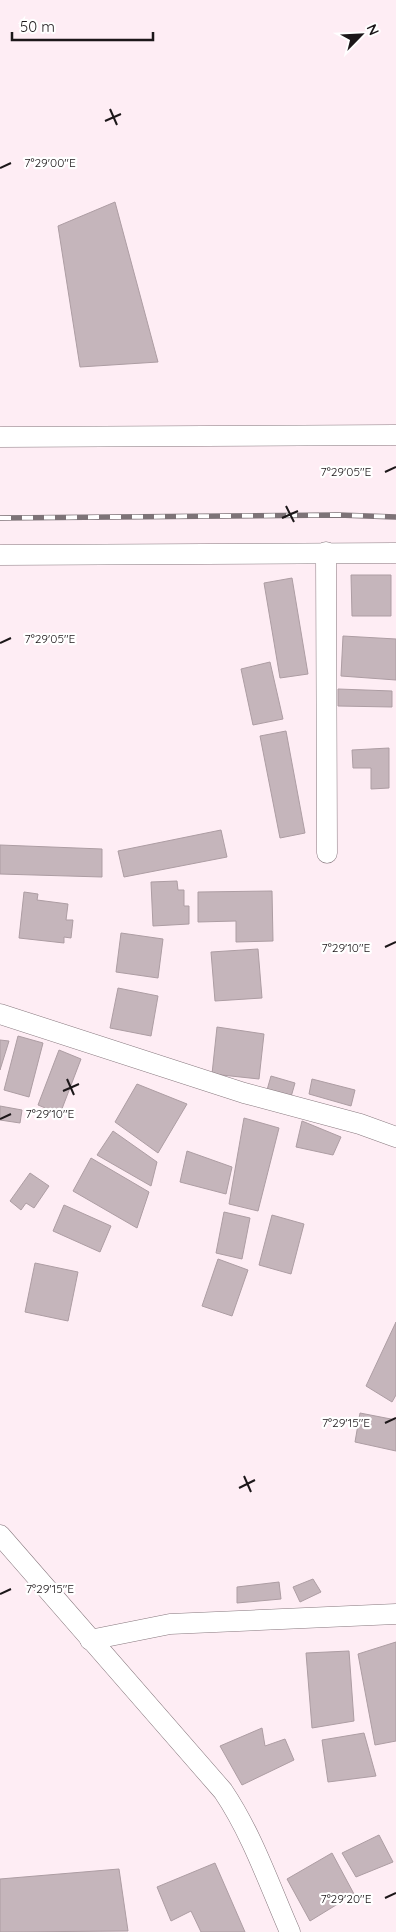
<svg xmlns="http://www.w3.org/2000/svg" width="396" height="1932" viewBox="0 0 396 1932" font-family="Quicksand,sans-serif">
	<style>
		.building { fill: #c5b5bb; stroke: #ad9da3 }
		.lines { fill: none; stroke-linecap: round; stroke-linejoin: round }
		.minor-casing { stroke: #87787e; stroke-width: 21 }
		.minor { stroke: #fff; stroke-width: 20 }
		.rail-casing { stroke: #7d7377; stroke-width: 5.5 }
		.rail { stroke: #fff; stroke-width: 4; stroke-dasharray: 11; stroke-linecap: butt }
		.ticks { fill: none; stroke: #1c1719; stroke-width: 2 }
		.ticks-label { font-size: 12px; text-anchor: middle; fill: #1c1719; stroke: #fff; stroke-width: 4.5; stroke-linejoin: round; paint-order: stroke }
	</style>
	<rect width="100%" height="100%" fill="#feedf4"/>
	<g class="building">
		<polygon points="115,202 158,362 80,367 58,226"/>
		<polygon points="351,575 391,575 391,616 352,616"/>
		<polygon points="292,578 308,674 280,678 264,583"/>
		<polygon points="343,636 396,639 396,680 341,676"/>
		<polygon points="270,662 283,719 253,725 241,669"/>
		<polygon points="338,689 392,691 392,707 338,706"/>
		<polygon points="286,731 305,833 280,838 260,736"/>
		<polygon points="389,748 389,788 371,789 371,768 353,768 352,750"/>
		<polygon points="221,830 227,857 124,877 118,851"/>
		<polygon points="0,845 102,849 102,877 0,874"/>
		<polygon points="177,881 178,890 184,890 184,906 189,906 189,924 153,926 151,882"/>
		<polygon points="272,891 273,941 236,942 236,921 198,922 198,892"/>
		<polygon points="24,892 38,894 37,900 68,904 66,920 73,920 71,938 64,937 64,943 19,938"/>
		<polygon points="121,933 163,939 158,978 116,972"/>
		<polygon points="258,949 262,998 215,1001 211,952"/>
		<polygon points="118,988 158,996 151,1036 110,1028"/>
		<polygon points="217,1027 264,1034 259,1079 212,1074"/>
		<polygon points="18,1036 43,1043 29,1097 4,1090"/>
		<polygon points="0,1040 9,1041 0,1070"/>
		<polygon points="59,1050 81,1059 60,1114 38,1105"/>
		<polygon points="271,1076 295,1083 291,1097 267,1090"/>
		<polygon points="312,1079 355,1090 351,1106 309,1094"/>
		<polygon points="137,1084 187,1104 158,1153 115,1122"/>
		<polygon points="0,1106 22,1110 20,1123 0,1120"/>
		<polygon points="244,1118 279,1128 258,1211 229,1204"/>
		<polygon points="302,1121 341,1137 333,1155 296,1147"/>
		<polygon points="113,1131 157,1162 151,1186 97,1155"/>
		<polygon points="187,1151 232,1167 226,1194 180,1182"/>
		<polygon points="91,1158 149,1192 137,1228 73,1191"/>
		<polygon points="30,1173 49,1186 34,1208 26,1203 21,1210 10,1201"/>
		<polygon points="64,1205 111,1226 100,1252 53,1231"/>
		<polygon points="224,1212 250,1218 242,1259 216,1253"/>
		<polygon points="272,1215 304,1224 291,1274 259,1265"/>
		<polygon points="218,1259 248,1270 232,1316 202,1306"/>
		<polygon points="35,1263 78,1272 68,1321 25,1312"/>
		<polygon points="396,1322 396,1395 392,1402 366,1386"/>
		<polygon points="360,1413 396,1420 396,1451 355,1442"/>
		<polygon points="313,1579 321,1592 300,1602 293,1587"/>
		<polygon points="279,1582 281,1599 237,1603 237,1587"/>
		<polygon points="396,1642 396,1741 375,1745 358,1654"/>
		<polygon points="349,1651 354,1721 312,1728 306,1653"/>
		<polygon points="262,1728 265,1746 285,1739 294,1760 242,1785 220,1746"/>
		<polygon points="364,1733 376,1776 328,1782 322,1740"/>
		<polygon points="379,1835 393,1862 356,1877 342,1853"/>
		<polygon points="332,1853 354,1894 310,1921 287,1879"/>
		<polygon points="215,1863 245,1932 201,1932 191,1911 171,1921 157,1887"/>
		<polygon points="119,1869 128,1931 0,1932 0,1879"/>
	</g>
	<g class="lines">
		<defs>
			<g id="minor">
				<polyline points="0,437 396,435"/>
				<polyline points="326,552 327,853"/>
				<polyline points="0,555 396,553"/>
				<polyline points="0,1014 244,1093 360,1124 396,1137"/>
				<path d="M0,1535L223,1791C252,1834 269,1884 290,1932"/>
				<polyline points="90,1640 170,1624 396,1614"/>
			</g>
		</defs>
		<use href="#minor" class="minor-casing"/>
		<use href="#minor" class="minor"/>
		<defs>
			<polyline id="rail" points="0,518 338,515 396,517"/>
		</defs>
		<use href="#rail" class="rail-casing"/>
		<use href="#rail" class="rail"/>
	</g>
	<path class="ticks" d="M110,109L117,125M105,121L121,114M0,168L11,163M385,472L396,467M286,506L294,522M282,518L298,511M0,643L11,638M385,947L396,942M67,1079L74,1095M63,1091L79,1084M0,1119L11,1114M385,1423L396,1418M244,1476L251,1492M239,1488L255,1480M0,1594L11,1589M385,1898L396,1893"/>
	<g class="ticks-label">
		<text x="50" y="167">7°29'00"E</text>
		<text x="346" y="476">7°29'05"E</text>
		<text x="50" y="643">7°29'05"E</text>
		<text x="346" y="952">7°29'10"E</text>
		<text x="50" y="1118">7°29'10"E</text>
		<text x="346" y="1427">7°29'15"E</text>
		<text x="50" y="1593">7°29'15"E</text>
		<text x="346" y="1903">7°29'20"E</text>
	</g>
	<g transform="translate(361 35) rotate(66)" stroke="#ffffff" stroke-width="4" paint-order="stroke">
	<path d="M0-4L9 19L0 12L-9 19Z" fill="#1c1719"/>
	<text y="-8" font-size="14" font-weight="bold" text-anchor="middle" fill="#1c1719">N</text>
	</g>
	<path d="M12 32v8h141v-8" fill="none" stroke="#1c1719" stroke-width="2.5"/>
	<text x="20" y="32" font-size="15" fill="#1c1719" stroke="#ffffff" stroke-width="4" paint-order="stroke">50 m</text>
</svg>
